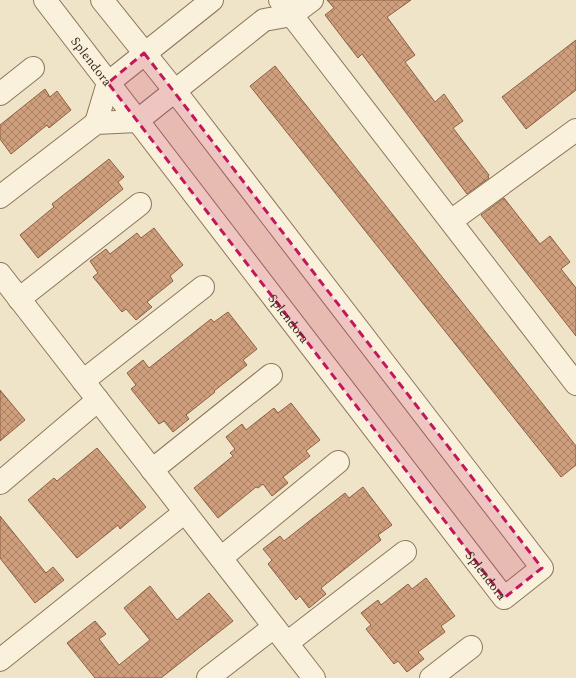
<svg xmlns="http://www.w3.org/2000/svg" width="576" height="678" viewBox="0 0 576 678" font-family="Spectral,serif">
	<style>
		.building { fill: url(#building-cross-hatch); stroke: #8d5f41 }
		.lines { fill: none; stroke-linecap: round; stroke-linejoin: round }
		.minor-casing { stroke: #8d765c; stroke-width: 24 }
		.minor { stroke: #faf1dc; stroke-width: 22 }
		.marked { fill: #c2185b; fill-opacity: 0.2; stroke: #c2185b; stroke-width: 3; stroke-dasharray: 8 5; stroke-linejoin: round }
		.labels { text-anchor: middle; stroke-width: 3.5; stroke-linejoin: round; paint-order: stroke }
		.street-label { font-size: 13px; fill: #3d2e20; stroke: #f7eed8 }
	</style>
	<defs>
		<pattern id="building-cross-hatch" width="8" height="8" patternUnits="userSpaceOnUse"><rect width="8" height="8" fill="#cf9f7d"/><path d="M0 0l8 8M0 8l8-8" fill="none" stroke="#a98266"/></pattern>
	</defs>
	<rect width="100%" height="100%" fill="#f0e4c8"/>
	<g class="building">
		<polygon points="327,0 411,0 387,17 415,55 405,62 435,102 444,94 463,121 453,128 489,175 488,177 489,178 467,194 362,54 358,58 325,15 334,8"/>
		<polygon points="576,40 576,90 526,129 502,97"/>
		<polygon points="275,66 576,446 576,465 561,477 250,86"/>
		<polygon points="45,89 50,97 57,91 71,110 49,128 47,125 11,154 0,139 0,125"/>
		<polygon points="109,159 124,177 118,182 123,189 38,258 20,235 54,207 52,204"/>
		<polygon points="504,198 540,244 550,236 570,262 561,269 576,288 576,336 481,215"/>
		<polygon points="154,228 183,265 170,276 173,281 147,302 152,307 136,320 126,309 122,312 93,277 98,273 90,261 106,249 110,254 137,233 141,238"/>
		<polygon points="228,312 257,349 243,360 247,365 214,391 215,392 186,415 189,419 173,432 164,421 159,424 131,389 136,385 127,373 143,360 149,368 211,319 214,322"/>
		<polygon points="0,390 25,420 0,441"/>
		<polygon points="291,403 320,440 306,451 310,456 283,477 288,483 272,496 263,484 258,488 256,487 218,518 194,488 233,456 230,453 235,449 226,437 242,424 246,430 274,408 278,413"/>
		<polygon points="97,448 146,507 120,529 118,525 77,558 28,500 54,478 57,481"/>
		<polygon points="363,487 392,525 378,535 381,540 321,588 326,594 309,608 300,596 296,600 268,564 272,560 263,549 280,536 284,541 345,493 349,498"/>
		<polygon points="0,516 46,573 53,567 64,580 35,603 0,558"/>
		<polygon points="426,578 455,616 441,626 445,632 418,652 424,659 407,672 398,661 394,664 366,629 371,625 361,613 378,600 381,605 408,584 412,589"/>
		<polygon points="150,586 177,620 209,593 233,621 161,678 95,678 67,643 95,621 106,634 99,639 119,665 150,640 124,608"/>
	</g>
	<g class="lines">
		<defs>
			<g id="minor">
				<path id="s1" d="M45,0L504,598L542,568L175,91L102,0"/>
				<polyline points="280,0 576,384"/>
				<polyline points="0,94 33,68"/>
				<polyline points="96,123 108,83 212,0"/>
				<polyline points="0,197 96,123 137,121 264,20 292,15 312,0"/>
				<polyline points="451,221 576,130"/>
				<polyline points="0,274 314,678"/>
				<polyline points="19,299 140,204"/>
				<polyline points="83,381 203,287"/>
				<polyline points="152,470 271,375"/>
				<polyline points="0,483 98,400"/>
				<polyline points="221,558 338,462"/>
				<polyline points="287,643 405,552"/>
				<polyline points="0,660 185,512"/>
				<polyline points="208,678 274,627"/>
				<polyline points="431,678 471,647"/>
			</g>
		</defs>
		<use href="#minor" class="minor-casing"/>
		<use href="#minor" class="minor"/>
	</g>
	<path class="marked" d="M144,53L542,568L504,598L108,83Z"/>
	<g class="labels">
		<g class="street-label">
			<text dy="5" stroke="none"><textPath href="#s1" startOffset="77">Splendora</textPath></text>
			<text dy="5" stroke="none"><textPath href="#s1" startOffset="401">Splendora</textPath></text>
			<text dy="5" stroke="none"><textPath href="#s1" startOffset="725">Splendora</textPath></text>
		</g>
	</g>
</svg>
